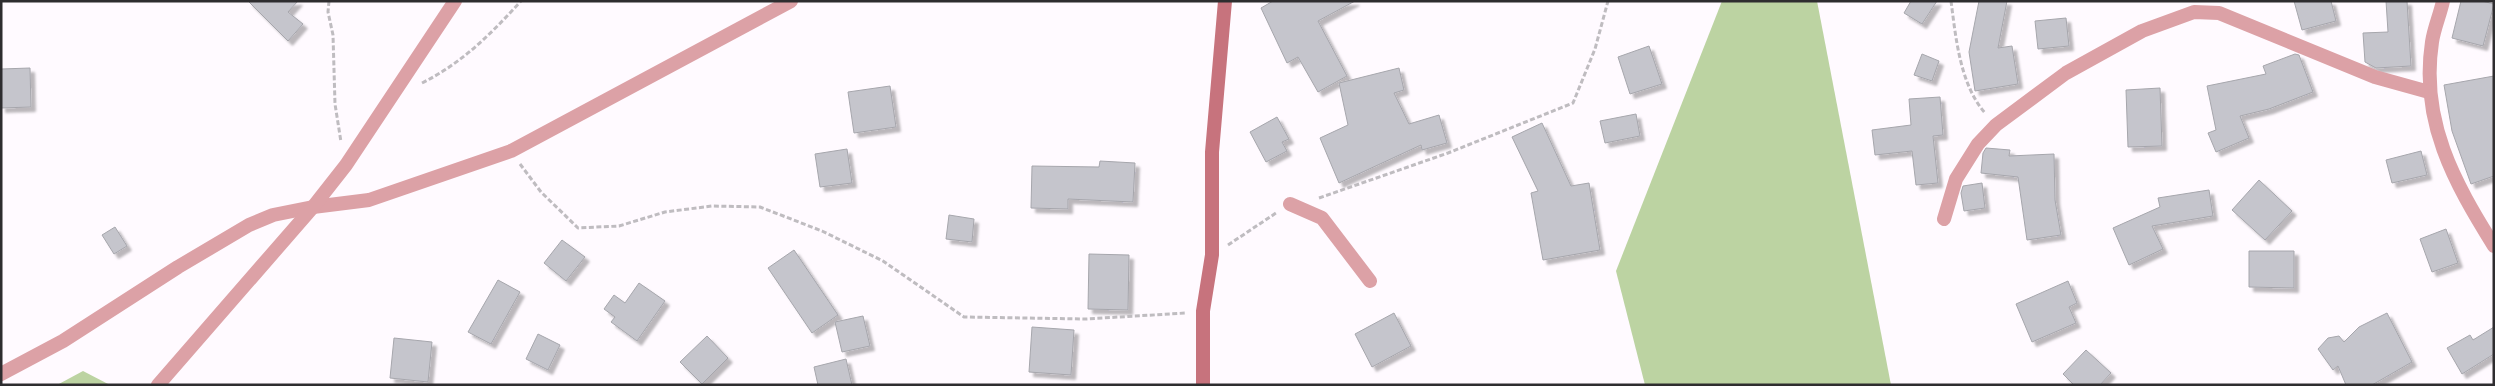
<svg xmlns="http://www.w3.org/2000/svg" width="2495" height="386" viewBox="0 0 2495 386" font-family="'Noto Sans',sans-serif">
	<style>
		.green { fill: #bcd3a2 }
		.building { fill: #c5c5cc; stroke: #a6a6ac; filter: url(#shadow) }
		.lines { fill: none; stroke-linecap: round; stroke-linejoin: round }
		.path { stroke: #bfbcc0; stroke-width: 3; stroke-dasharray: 5 2.5; stroke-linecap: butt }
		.minor { stroke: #dca1a6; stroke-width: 14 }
		.secondary { stroke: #c7737d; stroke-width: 14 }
	</style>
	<defs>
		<filter id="shadow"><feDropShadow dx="4.5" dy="4.5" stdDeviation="1" flood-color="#0004"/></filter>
	</defs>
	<rect width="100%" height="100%" fill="#fffaff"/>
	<g class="green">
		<polygon points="1722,1 1817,1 1891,385 1645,385 1616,271"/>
		<polygon points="83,371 110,385 57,385"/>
	</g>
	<g class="building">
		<polygon points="248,1 298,1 288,12 303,24 288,41"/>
		<polygon points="1273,1 1355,1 1318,21 1347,76 1318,92 1298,57 1287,63 1261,8"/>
		<polygon points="1911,1 1937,1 1922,24 1904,13"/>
		<polygon points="1979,1 2007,1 1998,48 2012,46 2018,84 1975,91 1969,52"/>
		<polygon points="2294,1 2331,1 2336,21 2302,30"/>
		<polygon points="2386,1 2407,1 2411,66 2376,68 2365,62 2363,33 2388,32"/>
		<polygon points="2461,1 2482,1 2494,4 2483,46 2452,38"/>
		<polygon points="2066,18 2069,46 2038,49 2035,21"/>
		<polygon points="1649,46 1662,84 1630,94 1618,57"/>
		<polygon points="1922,54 1939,61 1932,81 1914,75"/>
		<polygon points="2295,54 2299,55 2313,92 2269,109 2240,116 2249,138 2216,152 2208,133 2216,130 2207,86 2266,74 2263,66"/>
		<polygon points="30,68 31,107 1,108 1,69"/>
		<polygon points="1399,68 1404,90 1394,93 1409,124 1439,115 1447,143 1422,150 1421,145 1339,183 1320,138 1348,125 1339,83"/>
		<polygon points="2494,76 2494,176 2471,184 2452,131 2444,85"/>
		<polygon points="890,86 896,127 854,133 848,92"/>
		<polygon points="2160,88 2162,146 2128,147 2126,90"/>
		<polygon points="1940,97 1943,135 1933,136 1938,183 1916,185 1912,151 1875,155 1872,130 1911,125 1909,99"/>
		<polygon points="1636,114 1640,136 1605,143 1600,121"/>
		<polygon points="1277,117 1289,139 1282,142 1287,151 1266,162 1250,132"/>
		<polygon points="1542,123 1571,186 1589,183 1600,250 1543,260 1531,193 1538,191 1512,137"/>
		<polygon points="1986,148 2010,150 2009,156 2054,154 2055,200 2061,235 2027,240 2018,177 1981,173 1983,153"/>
		<polygon points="847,149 852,183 820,187 815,154"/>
		<polygon points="2421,151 2427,175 2392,183 2386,160"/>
		<polygon points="1100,161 1135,163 1133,202 1068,199 1068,209 1031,208 1032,166 1099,167"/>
		<polygon points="2259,180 2292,211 2265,240 2232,210"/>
		<polygon points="1982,183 1985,208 1964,211 1961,193 1963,186"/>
		<polygon points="2209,190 2213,216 2152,226 2163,249 2129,265 2113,228 2160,207 2158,198"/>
		<polygon points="949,215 974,219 972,242 946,239"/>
		<polygon points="115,227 127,246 114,254 102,235"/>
		<polygon points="2446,229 2458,263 2432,272 2420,239"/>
		<polygon points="562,240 585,257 566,281 544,263"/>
		<polygon points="794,250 838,315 812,333 768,268"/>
		<polygon points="2249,251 2294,251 2294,288 2249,287"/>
		<polygon points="1089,254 1129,255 1128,310 1088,309"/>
		<polygon points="498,280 520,292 491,344 468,332"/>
		<polygon points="2068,281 2077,303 2069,307 2076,323 2032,342 2016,304"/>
		<polygon points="639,283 665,301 637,341 611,322 615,317 604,309 614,295 625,303"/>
		<polygon points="1394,313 1411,346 1372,367 1355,334"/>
		<polygon points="2387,313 2412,362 2372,385 2346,385 2338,366 2333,370 2318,349 2328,338 2339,336 2344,342 2359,327"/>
		<polygon points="863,316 870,346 842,352 835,322"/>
		<polygon points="1032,327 1074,330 1071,375 1029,372"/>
		<polygon points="2494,327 2494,354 2462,374 2447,348 2470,335 2473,340"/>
		<polygon points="538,334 560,345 548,370 526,359"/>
		<polygon points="707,336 728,358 702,384 680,362"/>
		<polygon points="394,338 432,342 428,382 390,378"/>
		<polygon points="2086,350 2111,373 2100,385 2074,385 2063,374"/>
		<polygon points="846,359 852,385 818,385 814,367"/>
	</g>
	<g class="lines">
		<g class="path">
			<polyline points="329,1 328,12 333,35 335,104 341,142"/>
			<path d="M1951,1C1956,39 1960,84 1985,113"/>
			<path d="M422,83C462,63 491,34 521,1"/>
			<polyline points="520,164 541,192 578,228 619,226 665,212 712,206 760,207 822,231 883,261 964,317 1086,319 1186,313"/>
			<polyline points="1319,198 1448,153 1573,103 1595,49 1608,1"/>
			<polyline points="1228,245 1276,213"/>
		</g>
		<g class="minor">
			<path d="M2443,1C2440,15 2434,28 2432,42C2420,121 2454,182 2494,246"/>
			<polyline points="1290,204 1322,218 1370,281"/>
			<polyline points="1944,219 1956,179 1978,144 1996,125 2066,73 2142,31 2194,12 2219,13 2375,77 2429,92"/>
			<polyline points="1,374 63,341 178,267 249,225 273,215 313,207 369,200 511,151 791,1"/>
			<polyline points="158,385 313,207 346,165 455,1"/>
		</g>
		<polyline class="secondary" points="1203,385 1203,311 1212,255 1212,152 1225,1"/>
	</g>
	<rect width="2495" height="386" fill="none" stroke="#2e2d2f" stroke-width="5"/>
</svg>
